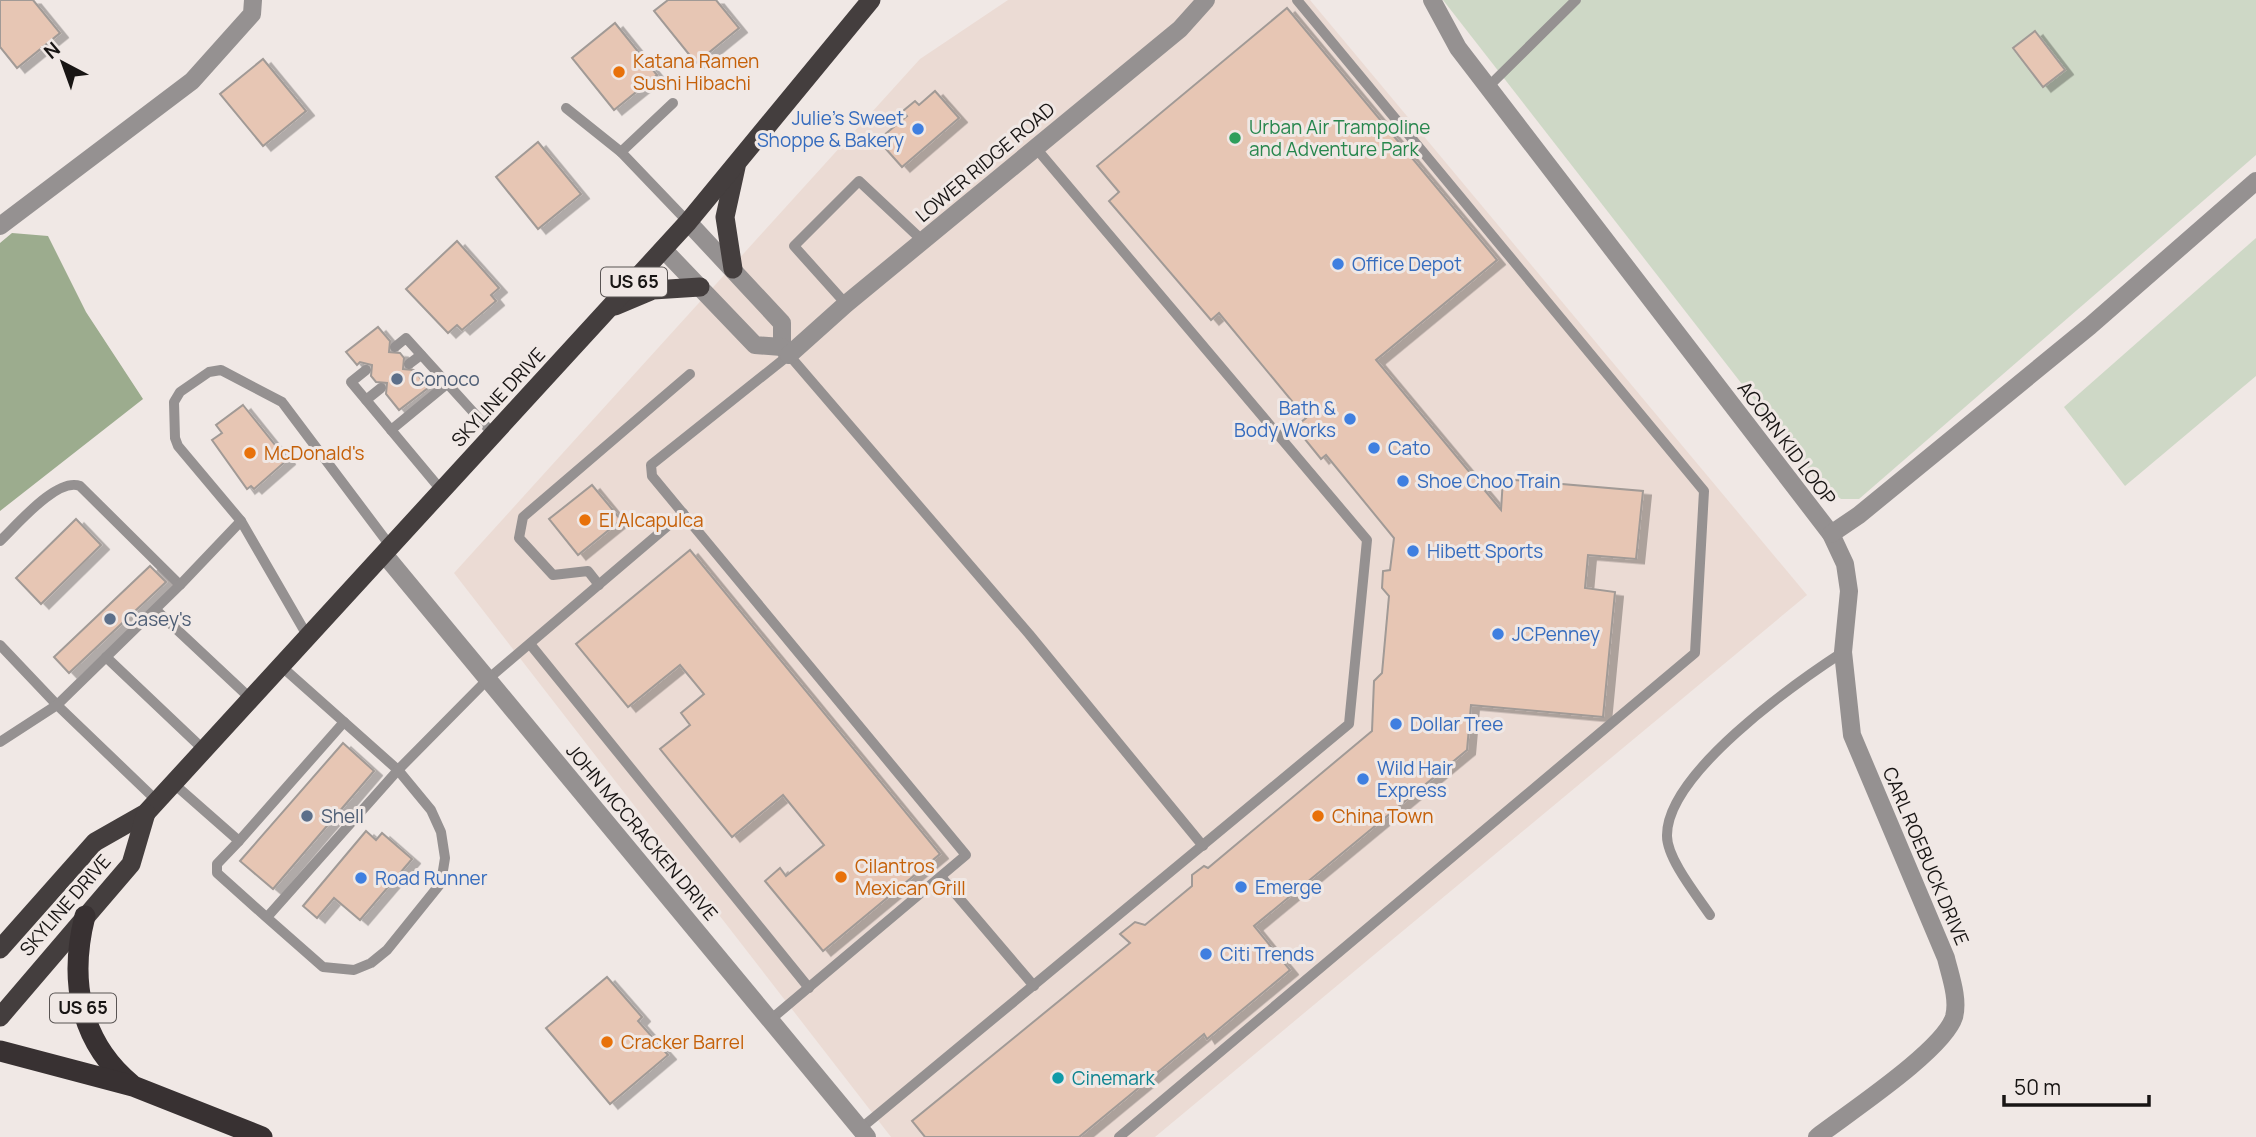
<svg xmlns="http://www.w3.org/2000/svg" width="2256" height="1137" viewBox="0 0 2256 1137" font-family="Manrope,sans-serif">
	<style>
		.built { fill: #ebdbd4 }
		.green { fill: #ced8c6 }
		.forest { fill: #9cac8e }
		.building { fill: #e7c6b4; stroke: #a19a96; stroke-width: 2; filter: url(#shadow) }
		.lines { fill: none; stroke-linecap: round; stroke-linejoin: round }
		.service { stroke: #959191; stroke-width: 10 }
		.minor { stroke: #959191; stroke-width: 18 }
		.tertiary { stroke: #959191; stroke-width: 18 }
		.trunk { stroke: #443e3e; stroke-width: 19 }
		.motorway { stroke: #383132; stroke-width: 21 }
		.food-dot { fill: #e8710a; stroke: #f0e8e5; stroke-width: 2.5 }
		.shop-dot { fill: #3f7fe0; stroke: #f0e8e5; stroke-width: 2.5 }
		.leisure-dot { fill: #2e9e5b; stroke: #f0e8e5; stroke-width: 2.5 }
		.service-dot { fill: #5c6f8a; stroke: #f0e8e5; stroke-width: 2.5 }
		.culture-dot { fill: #0f9aa8; stroke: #f0e8e5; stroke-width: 2.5 }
		.labels { text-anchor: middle; stroke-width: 6; stroke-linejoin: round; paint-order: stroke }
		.shield { fill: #f0e8e5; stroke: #595453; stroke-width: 2 }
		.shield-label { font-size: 18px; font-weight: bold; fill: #181514 }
		.food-label { font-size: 19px; fill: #c56008; stroke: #f0e8e5; text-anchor: start }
		.shop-label { font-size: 19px; fill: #366cbe; stroke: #f0e8e5; text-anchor: start }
		.leisure-label { font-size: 19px; fill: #27864d; stroke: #f0e8e5; text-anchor: start }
		.street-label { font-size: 19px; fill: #181514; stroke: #f0e8e5 }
		.service-label { font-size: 19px; fill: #4e5e75; stroke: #f0e8e5; text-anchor: start }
		.culture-label { font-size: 19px; fill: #0d838f; stroke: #f0e8e5; text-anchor: start }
	</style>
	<defs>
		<filter id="shadow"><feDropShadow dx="8" dy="4.5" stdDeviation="0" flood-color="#0004"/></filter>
	</defs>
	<rect width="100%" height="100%" fill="#f0e8e5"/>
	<polygon class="built" points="1008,0 1310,0 1807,595 1155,1137 891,1137 454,573 920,59"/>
	<g class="green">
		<polygon points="1443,0 2256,0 2256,155 1859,499 1841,499 1819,483"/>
		<polygon points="2256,238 2256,376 2125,486 2064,407"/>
	</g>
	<polygon class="forest" points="12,233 48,236 86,312 143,399 0,511 0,243"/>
	<g class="building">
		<polygon points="0,0 33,0 60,33 17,68 0,47"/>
		<polygon points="668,0 716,0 739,28 696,63 654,11"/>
		<polygon points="1287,8 1497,260 1376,360 1501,510 1503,479 1643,491 1636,559 1588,555 1585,588 1615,592 1603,717 1471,705 1467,750 1254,926 1290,970 1207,1039 1204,1034 1079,1137 925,1137 912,1121 1130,943 1120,934 1135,922 1145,925 1192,886 1192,875 1204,866 1208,868 1372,731 1374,681 1382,673 1389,596 1382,588 1383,571 1390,570 1394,538 1326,455 1321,459 1295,427 1306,418 1219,313 1211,320 1109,201 1119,192 1097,166"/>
		<polygon points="615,23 657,75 614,110 572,58"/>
		<polygon points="2035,31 2065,70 2043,87 2013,48"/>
		<polygon points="263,59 306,111 263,146 220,94"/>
		<polygon points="935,91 959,118 902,167 878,140 907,116 903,111 915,101 919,105"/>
		<polygon points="538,142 581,194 538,229 496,177"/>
		<polygon points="457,241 499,288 491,295 496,301 462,330 457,325 448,333 406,289"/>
		<polygon points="378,327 390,341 389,352 400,353 404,358 403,369 414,370 428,388 399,410 386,394 387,383 376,382 371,376 372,365 360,362 357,365 346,352"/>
		<polygon points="243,405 287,460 254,489 251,486 247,489 212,440 222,433 216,425"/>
		<polygon points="592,485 621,520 578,555 549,519"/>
		<polygon points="76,519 101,545 41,604 16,578"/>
		<polygon points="690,550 940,854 823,951 765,881 780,868 786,876 824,845 783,795 732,837 660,749 690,725 681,713 704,694 680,665 628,707 576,644"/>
		<polygon points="150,566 166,582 69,673 54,657"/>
		<polygon points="343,743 374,771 273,889 240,861"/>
		<polygon points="366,831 376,840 382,833 412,859 360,920 334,898 317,918 303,906"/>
		<polygon points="607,977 642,1017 638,1021 668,1055 610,1104 546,1028"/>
	</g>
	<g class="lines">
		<g class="service">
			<polyline points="1489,86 1576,0"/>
			<polyline points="566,108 621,152 688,222"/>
			<polyline points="621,152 673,103"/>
			<polyline points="846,304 794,246 859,181 923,241"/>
			<polyline points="395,347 406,338 494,435"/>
			<polyline points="409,364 421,355"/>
			<polyline points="366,370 351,382 442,491"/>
			<polyline points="366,400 381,388"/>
			<polyline points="391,430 447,384"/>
			<path d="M0,541C17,525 57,477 80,486L180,585"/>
			<polyline points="599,585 588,571 553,575 519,538 523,517 690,374"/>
			<polyline points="156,610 251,699"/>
			<polyline points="308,637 241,521 178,446 175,438 174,402 180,392 209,372 221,370 282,402 391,547"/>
			<polyline points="530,644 809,988"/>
			<polyline points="0,645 57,705 157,801"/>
			<polyline points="106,657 204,750"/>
			<polyline points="344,722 398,770 488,679 683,513"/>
			<polyline points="0,742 57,705 180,585 241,521"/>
			<polyline points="173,783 239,841 344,722 281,666"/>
			<polyline points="239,841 217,864 217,873 265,916 269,915 398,770 431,810 441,832 445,858 441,883 387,950 371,963 354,970 323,967 265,916"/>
			<polyline points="942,878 1034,986"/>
			<path d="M1710,915C1698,897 1667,859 1667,836C1666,774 1794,684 1843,652"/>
			<polyline points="770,1020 966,855 652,476 651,465 789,355 1029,634 1203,846"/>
			<polyline points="860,1129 1349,724 1367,540 1035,147"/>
			<polyline points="1119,1137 1695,653 1704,491 1297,0"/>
		</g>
		<g class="minor">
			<path d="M1432,0L1458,48L1831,534L1845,564L1849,591L1843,652L1852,735L1946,958C1950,975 1959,999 1954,1017C1944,1050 1848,1113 1817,1137"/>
			<polyline points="688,222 782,323 782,347"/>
			<polyline points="0,226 192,81 252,14 253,0"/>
			<polyline points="663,249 755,345 782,347 789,355"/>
			<polyline points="1831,534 1859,515 2090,326 2256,181"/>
			<polyline points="384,554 867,1137"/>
		</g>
		<polyline class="tertiary" points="789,355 846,304 1180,29 1206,0"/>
		<g class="trunk">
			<polyline points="733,269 725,217 736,167"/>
			<polyline points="615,306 653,290 700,287"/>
			<polyline points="0,949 95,842 146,813 688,222 871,0"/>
			<polyline points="0,1017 131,864 146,813"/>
		</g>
		<g class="motorway">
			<path d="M85,916C69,979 79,1041 131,1084"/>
			<polyline points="0,1051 133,1086 262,1137"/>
		</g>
	</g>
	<g class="food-dot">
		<circle cx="619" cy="72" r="7"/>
		<circle cx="250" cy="453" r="7"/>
		<circle cx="585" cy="520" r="7"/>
		<circle cx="1318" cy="816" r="7"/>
		<circle cx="841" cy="877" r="7"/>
		<circle cx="607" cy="1042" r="7"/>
	</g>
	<g class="shop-dot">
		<circle cx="918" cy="129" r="7"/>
		<circle cx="1338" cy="264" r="7"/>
		<circle cx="1350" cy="419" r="7"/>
		<circle cx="1374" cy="448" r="7"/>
		<circle cx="1403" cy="481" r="7"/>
		<circle cx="1413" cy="551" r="7"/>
		<circle cx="1498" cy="634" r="7"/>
		<circle cx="1396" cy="724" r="7"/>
		<circle cx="1363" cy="779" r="7"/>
		<circle cx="361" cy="878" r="7"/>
		<circle cx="1241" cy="887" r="7"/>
		<circle cx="1206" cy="954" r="7"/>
	</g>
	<circle class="leisure-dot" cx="1235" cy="138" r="7"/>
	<g class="service-dot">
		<circle cx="397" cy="379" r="7"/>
		<circle cx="110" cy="619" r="7"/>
		<circle cx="307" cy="816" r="7"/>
	</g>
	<circle class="culture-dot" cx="1058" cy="1078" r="7"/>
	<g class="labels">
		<g class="shield">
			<rect x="601" y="267.5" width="66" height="29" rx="5"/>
			<rect x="50" y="993.5" width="66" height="29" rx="5"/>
		</g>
		<g class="shield-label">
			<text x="634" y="288">US 65</text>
			<text x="83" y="1014">US 65</text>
		</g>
		<g class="food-label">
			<text x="633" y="68">Katana Ramen<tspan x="633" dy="22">Sushi Hibachi</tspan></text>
			<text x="264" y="460">McDonald's</text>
			<text x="599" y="527">El Alcapulca</text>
			<text x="1332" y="823">China Town</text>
			<text x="855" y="873">Cilantros<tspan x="855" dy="22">Mexican Grill</tspan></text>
			<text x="621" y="1049">Cracker Barrel</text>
		</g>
		<g class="shop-label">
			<text x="904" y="125" text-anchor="end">Julie's Sweet<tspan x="904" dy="22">Shoppe &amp; Bakery</tspan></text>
			<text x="1352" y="271">Office Depot</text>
			<text x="1336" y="415" text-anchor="end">Bath &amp;<tspan x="1336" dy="22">Body Works</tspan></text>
			<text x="1388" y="455">Cato</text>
			<text x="1417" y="488">Shoe Choo Train</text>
			<text x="1427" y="558">Hibett Sports</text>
			<text x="1512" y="641">JCPenney</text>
			<text x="1410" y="731">Dollar Tree</text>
			<text x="1377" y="775">Wild Hair<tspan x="1377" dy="22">Express</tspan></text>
			<text x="375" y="885">Road Runner</text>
			<text x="1255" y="894">Emerge</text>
			<text x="1220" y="961">Citi Trends</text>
		</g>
		<g class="leisure-label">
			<text x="1249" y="134">Urban Air Trampoline<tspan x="1249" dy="22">and Adventure Park</tspan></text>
		</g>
		<g class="street-label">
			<text transform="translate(985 162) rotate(-40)" y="7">LOWER RIDGE ROAD</text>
			<text transform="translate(498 397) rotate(-47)" y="7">SKYLINE DRIVE</text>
			<text transform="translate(1787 443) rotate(53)" y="7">ACORN KID LOOP</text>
			<text transform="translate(642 832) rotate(50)" y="7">JOHN MCCRACKEN DRIVE</text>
			<text transform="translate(1926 856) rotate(67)" y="7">CARL ROEBUCK DRIVE</text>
			<text transform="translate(65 905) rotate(-49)" y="7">SKYLINE DRIVE</text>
		</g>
		<g class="service-label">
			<text x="411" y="386">Conoco</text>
			<text x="124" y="626">Casey's</text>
			<text x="321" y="823">Shell</text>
		</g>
		<g class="culture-label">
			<text x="1072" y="1085">Cinemark</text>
		</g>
	</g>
	<g transform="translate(63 63) rotate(319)" stroke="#f0e8e5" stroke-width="5" paint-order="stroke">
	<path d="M0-5L12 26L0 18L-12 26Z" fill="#181514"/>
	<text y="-10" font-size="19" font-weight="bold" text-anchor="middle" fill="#181514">N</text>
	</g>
	<path d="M2004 1095v10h145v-10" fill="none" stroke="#181514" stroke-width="3.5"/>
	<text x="2014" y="1095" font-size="21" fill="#181514" stroke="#f0e8e5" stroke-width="5" paint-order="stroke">50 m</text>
</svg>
